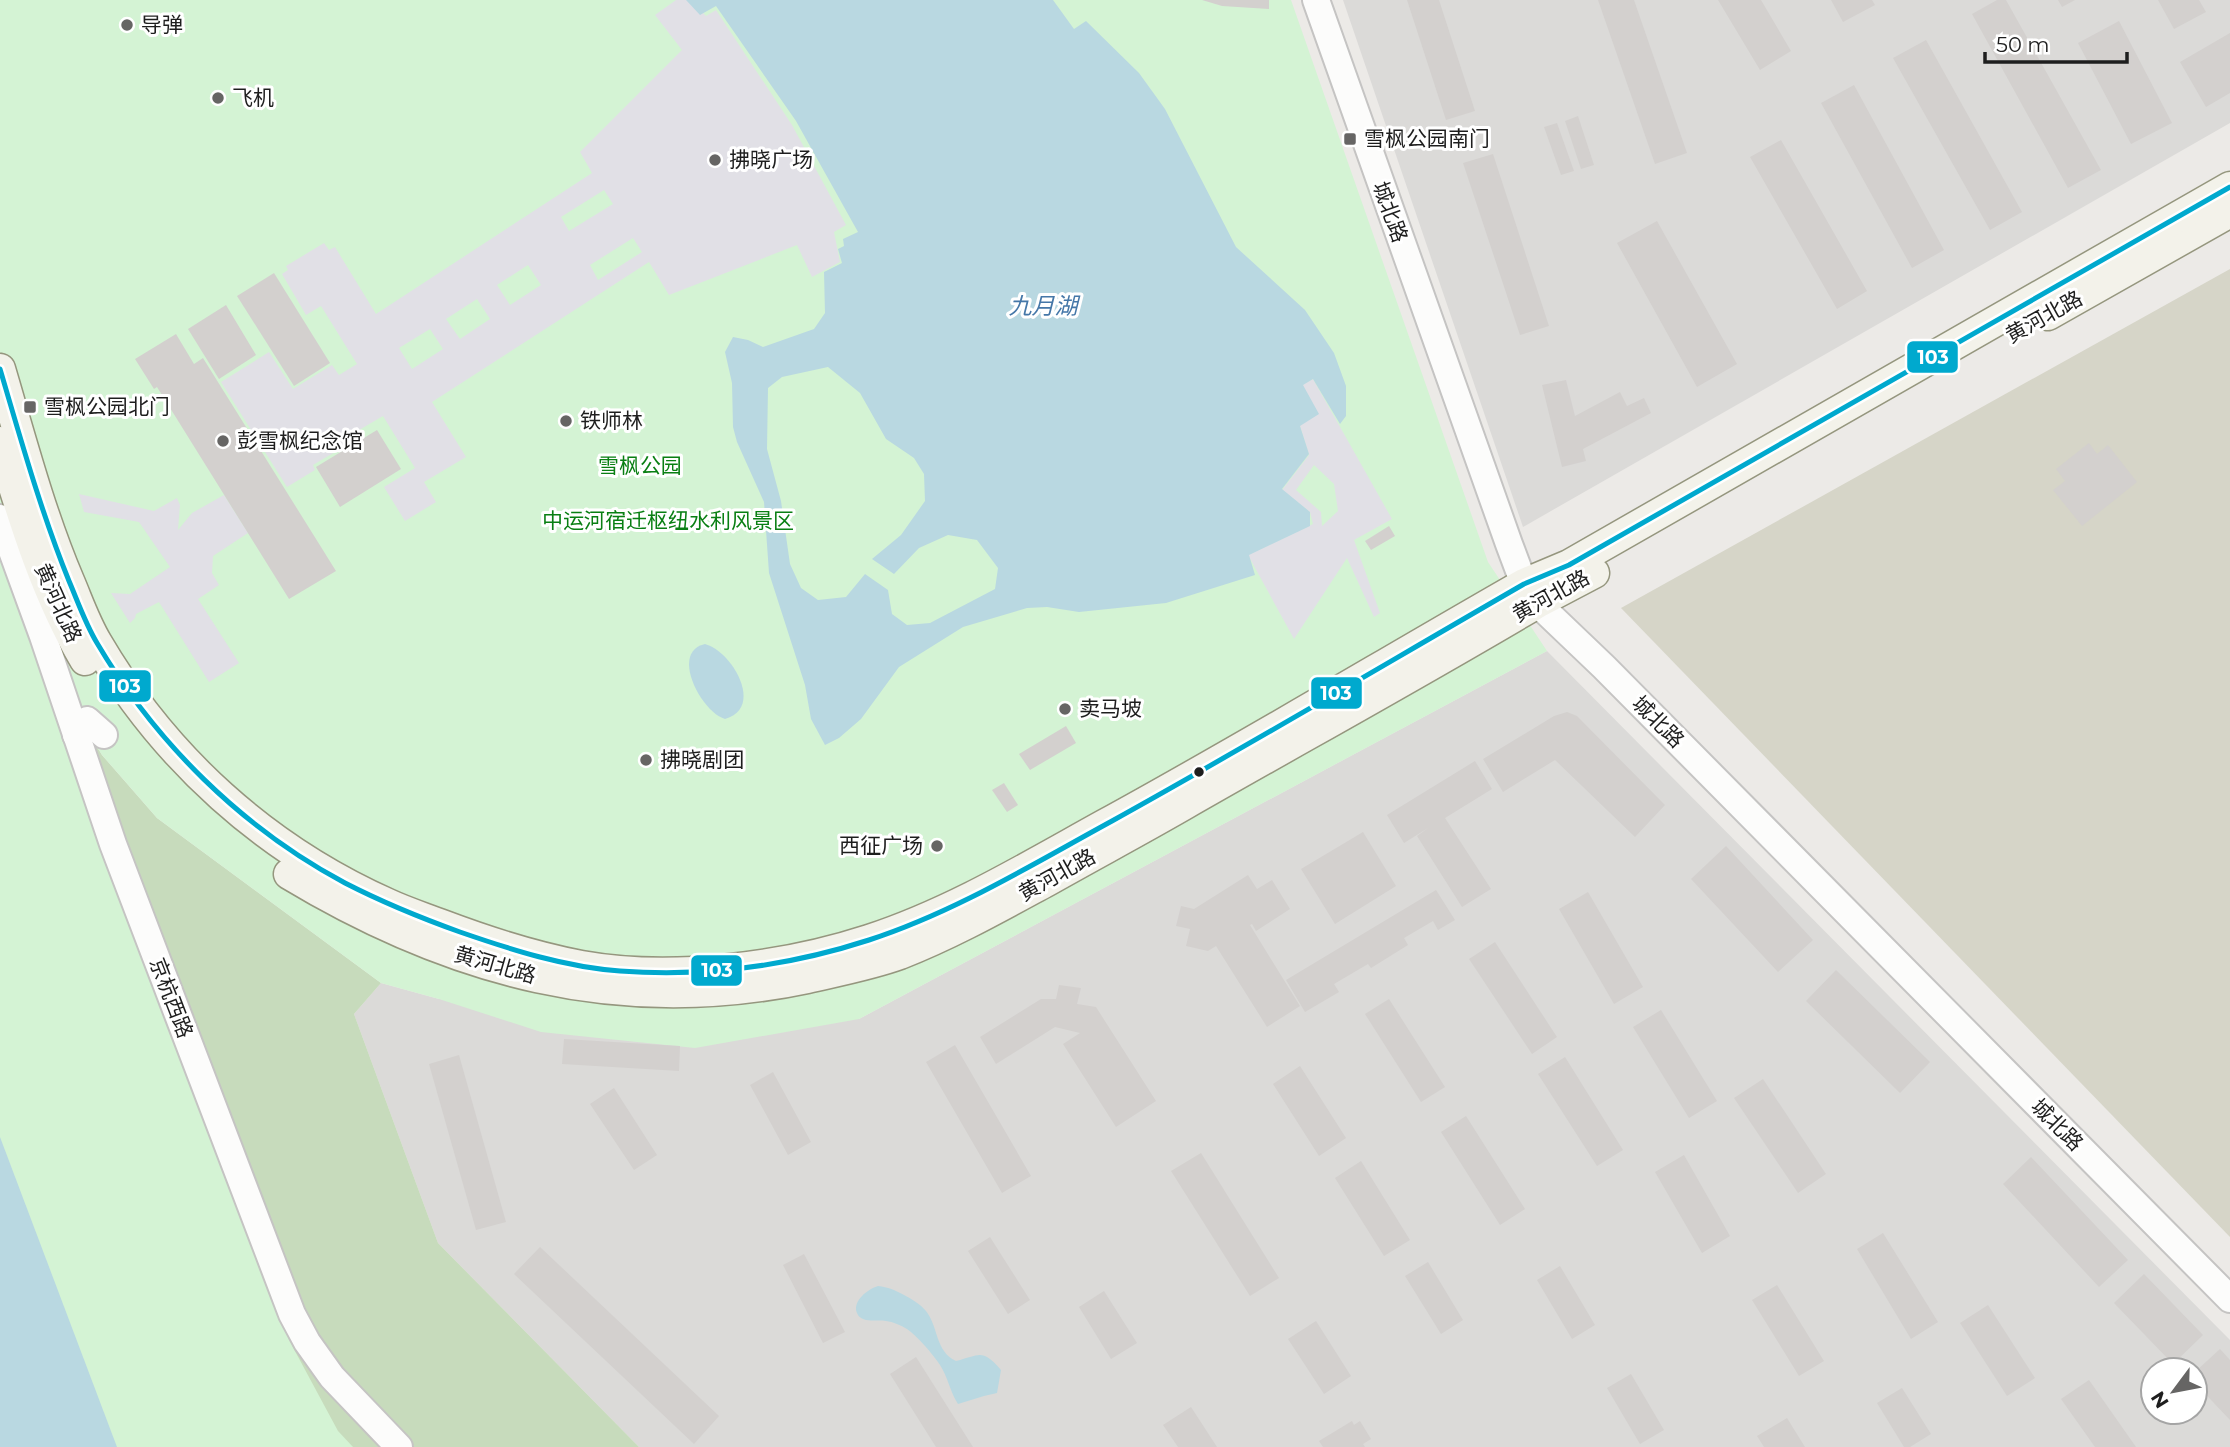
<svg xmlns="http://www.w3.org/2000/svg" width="2230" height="1447" viewBox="0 0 2230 1447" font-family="Montserrat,'Noto Sans SC',sans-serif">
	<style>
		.residential { fill: #dbdad8; fill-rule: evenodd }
		.construction { fill: #d6d5c8 }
		.forest { fill: #c7dbbc }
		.park { fill: #d4f3d4 }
		.plaza { fill: #e1e0e6; fill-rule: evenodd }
		.water { fill: #b9d8e1; fill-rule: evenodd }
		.building { fill: #d3d0ce }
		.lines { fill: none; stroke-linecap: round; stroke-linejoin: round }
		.tertiary-casing { stroke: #c5c4c3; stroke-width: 30 }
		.secondary-casing { stroke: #95967e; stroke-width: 33 }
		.tertiary { stroke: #fcfcfb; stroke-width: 26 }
		.secondary { stroke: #f3f2ea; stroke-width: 30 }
		.bus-1-casing { stroke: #fff; stroke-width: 10 }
		.bus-1 { stroke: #00a9ce; stroke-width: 5 }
		.poi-dot { fill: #666564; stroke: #fff; stroke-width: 2.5 }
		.bus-dot { fill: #1e1e1e; stroke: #fff; stroke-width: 2.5 }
		.labels { text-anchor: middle; stroke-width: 6; stroke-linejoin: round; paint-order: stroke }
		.poi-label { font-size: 21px; fill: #1e1e1e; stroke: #fff; text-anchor: start }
		.street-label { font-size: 21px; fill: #1e1e1e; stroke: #fff }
		.park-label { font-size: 21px; fill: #097f13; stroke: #fff }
		.water-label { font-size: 23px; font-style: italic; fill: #4577a8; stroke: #fff }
		.line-badge { stroke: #fff; stroke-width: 2.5 }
		.badge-label { font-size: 19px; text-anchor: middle; font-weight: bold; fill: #fff }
	</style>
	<rect width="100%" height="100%" fill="#eceae7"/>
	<g class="residential">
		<polygon points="1343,0 2230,0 2230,123 1523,527"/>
		<path d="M1547,651L2230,1340V1447H639L438,1243L354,1014L381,983L439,999L859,1019ZM2153,1370H2195V1412H2153Z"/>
	</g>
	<polygon class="construction" points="2230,269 2230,1237 1621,608"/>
	<polygon class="forest" points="33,641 102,755 157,818 381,983 354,1014 438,1243 639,1447 117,1447"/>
	<polygon class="park" points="0,0 1291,0 1488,562 1547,651 859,1019 695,1048 541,1032 439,999 381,983 157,818 102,755 35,646 289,1340 338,1431 353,1447 0,1447"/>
	<g class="plaza">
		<path d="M676,0H691L706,16L716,10L792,125L846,225L834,232L840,262L812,277L797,245L669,295L649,262L432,402L466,457L424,482L436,502L405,521L384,487L415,468L383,416L342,440L345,446L313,465L315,470L287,487L221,382L269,352L293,389L332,365L339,375L357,364L321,306L306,315L282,274L288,270L286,266L324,243L329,250L335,247L376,314L592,173L580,152L682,50L655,15ZM604,190L613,204L569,231L561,217ZM633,238L642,252L598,280L590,265ZM528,265L541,285L510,305L497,285ZM477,299L490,319L460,339L446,319ZM430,329L443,349L412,369L399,348Z"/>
		<path d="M1313,379L1392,519L1354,540L1380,613L1374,617L1347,558L1294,639L1248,555L1313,524L1310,512L1282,490L1309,455L1300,426L1302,385ZM1314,465L1334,484L1338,511L1322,526L1321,512L1296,490Z"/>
		<polygon points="79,494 154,511 177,498 180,505 178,530 192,513 224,495 248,533 213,556 212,573 219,585 198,599 239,663 209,682 159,602 136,614 135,618 130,623 111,593 130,594 170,567 139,522 84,512"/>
	</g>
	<g class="water">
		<path d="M686,0H1053L1074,29L1086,21L1139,73L1165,109L1236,247L1305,310L1334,353L1346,386V416L1340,424L1313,379L1303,385L1319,414L1300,426L1309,454L1282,489L1310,512V526L1249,555L1255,575L1166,603L1079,612L1047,607L1027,608L963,627L899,667L861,719L839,738L825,745L811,719L805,685L769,573L764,502L737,442L733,427L732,383L725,352L733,337L748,340L763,347L814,329L825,313L824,272L842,263L838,249L844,246L843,239L858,232L796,121L716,6L700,15ZM828,367L860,393L886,439L914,458L924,474L925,501L901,535L872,559L894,574L919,548L948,535L977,540L998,568L995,589L930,623L907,625L892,614L888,590L865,574L846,597L818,600L801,588L790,564L781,501L767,449L768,388L782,377Z"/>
		<path d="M705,644C732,651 765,708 725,719C702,713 669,652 705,644Z"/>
		<polygon points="0,1137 117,1447 0,1447"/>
		<path d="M878,1286C888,1287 895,1290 904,1295C912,1299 920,1304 926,1311C939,1328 935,1351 956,1361C980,1355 982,1348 1001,1370L997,1393L984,1396L958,1404C950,1392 948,1377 940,1365C933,1354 917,1336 907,1329C901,1325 893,1322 886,1321C877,1319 861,1324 857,1313C852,1301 868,1289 878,1286Z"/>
	</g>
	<g class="building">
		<polygon points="1202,0 1269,0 1269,9 1222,6"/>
		<polygon points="1407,0 1439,0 1475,111 1446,120"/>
		<polygon points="1598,0 1634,0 1687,153 1655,164"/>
		<polygon points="1718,0 1761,0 1791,51 1760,70"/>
		<polygon points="1831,0 1872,0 1875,5 1843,22"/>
		<polygon points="1997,0 2006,0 2101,170 2068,188 1972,14"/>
		<polygon points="2058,0 2075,0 2062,7"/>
		<polygon points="2158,0 2199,0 2206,12 2174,29"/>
		<polygon points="2119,21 2172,123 2131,144 2078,43"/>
		<polygon points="2230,33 2230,93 2206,107 2180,62"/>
		<polygon points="1926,40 2022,212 1990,230 1893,58"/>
		<polygon points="1854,85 1944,250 1912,268 1821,103"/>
		<polygon points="1578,116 1594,165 1581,169 1565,121"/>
		<polygon points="1557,123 1574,171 1561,175 1544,127"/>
		<polygon points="1781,140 1867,291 1837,309 1750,157"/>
		<polygon points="1493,154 1549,326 1520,335 1463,163"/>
		<polygon points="1657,221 1737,364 1697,387 1617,243"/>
		<polygon points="274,273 330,363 294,386 237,296"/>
		<polygon points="226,305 256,355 219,379 188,329"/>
		<polygon points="176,334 194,364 203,358 336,571 289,599 157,387 154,389 135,359"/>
		<polygon points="1566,380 1575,416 1620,392 1627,406 1644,398 1651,413 1583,449 1586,461 1562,467 1542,385"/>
		<polygon points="377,430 401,469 340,507 316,467"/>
		<polygon points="2089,443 2097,454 2108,445 2137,482 2082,526 2053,490 2065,481 2056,469"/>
		<polygon points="1389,526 1395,536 1371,550 1365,541"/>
		<polygon points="1567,712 1577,716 1665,805 1635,837 1555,760 1503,792 1483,759 1554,716"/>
		<polygon points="1066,726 1076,743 1030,770 1019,754"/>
		<polygon points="1475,761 1492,789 1445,818 1491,889 1462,907 1417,836 1428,828 1404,843 1387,815"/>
		<polygon points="1004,783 1018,805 1007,812 992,790"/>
		<polygon points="1363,832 1396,886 1335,924 1301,869"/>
		<polygon points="1726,846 1813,940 1778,972 1691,879"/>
		<polygon points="1248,875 1257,889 1272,880 1290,909 1256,931 1252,924 1250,925 1300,1006 1267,1027 1216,946 1208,951 1186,946 1190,929 1176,926 1181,906 1194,909"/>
		<polygon points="1436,890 1455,920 1438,930 1433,921 1404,938 1408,945 1371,968 1368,964 1334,984 1339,992 1305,1012 1286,980"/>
		<polygon points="1588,892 1643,987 1614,1004 1559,909"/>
		<polygon points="1495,942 1557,1037 1532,1054 1469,959"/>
		<polygon points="1836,970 1930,1062 1900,1093 1806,1001"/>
		<polygon points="1059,985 1081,988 1077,1004 1096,1007 1156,1101 1116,1127 1063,1044 1080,1033 1055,1027 996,1064 980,1037 1041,999 1056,999"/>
		<polygon points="1389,999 1445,1087 1421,1102 1365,1014"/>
		<polygon points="1661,1010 1717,1101 1689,1118 1633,1027"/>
		<polygon points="564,1039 680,1046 679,1071 562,1064"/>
		<polygon points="955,1045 1031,1176 1002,1193 926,1062"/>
		<polygon points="459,1055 506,1222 476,1230 429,1064"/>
		<polygon points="1565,1057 1623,1150 1597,1166 1538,1074"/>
		<polygon points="1300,1066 1346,1138 1319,1156 1273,1084"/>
		<polygon points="773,1072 811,1142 788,1155 750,1085"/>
		<polygon points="1763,1079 1826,1174 1798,1193 1734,1098"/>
		<polygon points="614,1088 657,1155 634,1170 590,1104"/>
		<polygon points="1466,1116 1525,1209 1500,1225 1441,1132"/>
		<polygon points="1201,1153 1279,1278 1250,1296 1171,1171"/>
		<polygon points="1684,1155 1730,1236 1702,1253 1655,1172"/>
		<polygon points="2031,1157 2128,1260 2099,1287 2003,1184"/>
		<polygon points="1361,1161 1410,1240 1384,1256 1335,1178"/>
		<polygon points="1883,1233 1938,1322 1911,1339 1857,1249"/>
		<polygon points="990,1237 1030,1300 1008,1314 968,1251"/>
		<polygon points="540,1247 719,1416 694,1444 514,1274"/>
		<polygon points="804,1254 845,1332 823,1343 783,1265"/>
		<polygon points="1428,1262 1463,1320 1441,1334 1405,1276"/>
		<polygon points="1560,1266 1595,1325 1572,1339 1537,1280"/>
		<polygon points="2144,1274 2203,1335 2173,1364 2114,1303"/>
		<polygon points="1777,1285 1824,1361 1799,1376 1752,1300"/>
		<polygon points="1104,1291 1137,1343 1111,1359 1079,1307"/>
		<polygon points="1988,1305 2035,1378 2007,1396 1960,1323"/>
		<polygon points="1316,1321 1351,1376 1324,1394 1288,1339"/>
		<polygon points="2220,1349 2230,1360 2230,1420 2195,1383 2195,1372"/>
		<polygon points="916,1357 973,1447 936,1447 890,1374"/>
		<polygon points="1631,1374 1664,1430 1640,1444 1607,1388"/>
		<polygon points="2089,1380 2136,1447 2095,1447 2061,1399"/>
		<polygon points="1902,1388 1931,1434 1910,1447 1904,1447 1877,1403"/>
		<polygon points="1191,1407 1217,1447 1178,1447 1163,1425"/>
		<polygon points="1787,1418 1805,1447 1764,1447 1757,1436"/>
		<polygon points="1352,1421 1354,1425 1360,1421 1371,1439 1363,1444 1365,1447 1323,1447 1319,1441"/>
	</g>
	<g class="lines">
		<defs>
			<g id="tertiary">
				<polyline points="1316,0 1509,544 1524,584 1537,603 1604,667 2230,1299"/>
				<polyline points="0,518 43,636 113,844 292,1314 307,1342 332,1377 399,1447"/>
				<polyline points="76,735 80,724 87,720 104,735"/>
			</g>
			<g id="secondary">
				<polyline points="2048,315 2230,212"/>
				<path d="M0,369C21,440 40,513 69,581C78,602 85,623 97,643C165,759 265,849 388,904C405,912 424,918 442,925C487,942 534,957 581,966C670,982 783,968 869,940C952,913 1028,867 1104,825C1245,748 1384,664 1524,584L1569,565L2230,187"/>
				<path d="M0,442C23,517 45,592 85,660"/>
				<path d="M289,874C450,971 619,1018 807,978C837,971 870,965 900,954C951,934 999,907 1047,881C1093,855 1140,830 1185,804C1302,737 1421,672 1537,603L1594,573"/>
			</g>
		</defs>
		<use href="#tertiary" class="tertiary-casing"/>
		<use href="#secondary" class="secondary-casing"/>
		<use href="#tertiary" class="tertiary"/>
		<use href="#secondary" class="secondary"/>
		<defs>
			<path id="bus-1" d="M0,369C21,440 41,512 69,581C78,602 85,623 97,643C156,743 242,828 345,883C382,902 421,918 460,932C512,950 565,967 620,971C703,977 789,966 869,940C955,912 1033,864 1112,821C1251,744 1387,663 1524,584L1569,565L2230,187"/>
		</defs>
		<use href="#bus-1" class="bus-1-casing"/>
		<use href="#bus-1" class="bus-1"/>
	</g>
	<g class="poi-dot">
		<circle cx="127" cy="25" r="7"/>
		<circle cx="218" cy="98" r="7"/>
		<rect x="1343" y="132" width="14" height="14" rx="3.5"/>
		<circle cx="715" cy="160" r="7"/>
		<rect x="23" y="400" width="14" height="14" rx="3.5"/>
		<circle cx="566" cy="421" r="7"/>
		<circle cx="223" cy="441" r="7"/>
		<circle cx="1065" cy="709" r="7"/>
		<circle cx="646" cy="760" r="7"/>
		<circle cx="937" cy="846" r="7"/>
	</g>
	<circle class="bus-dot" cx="1199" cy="772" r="6"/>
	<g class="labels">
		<g class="poi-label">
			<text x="141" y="32">导弹</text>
			<text x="232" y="105">飞机</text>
			<text x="1364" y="146">雪枫公园南门</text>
			<text x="729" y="167">拂晓广场</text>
			<text x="44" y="414">雪枫公园北门</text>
			<text x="580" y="428">铁师林</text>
			<text x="237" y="448">彭雪枫纪念馆</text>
			<text x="1079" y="716">卖马坡</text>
			<text x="660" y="767">拂晓剧团</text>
			<text x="923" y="853" text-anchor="end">西征广场</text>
		</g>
		<g class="street-label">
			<text transform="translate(1390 212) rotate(70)" y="7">城北路</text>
			<text transform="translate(2044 317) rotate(-29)" y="7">黄河北路</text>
			<text transform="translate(1551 596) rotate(-29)" y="7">黄河北路</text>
			<text transform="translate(58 603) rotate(66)" y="7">黄河北路</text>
			<text transform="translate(1658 722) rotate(45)" y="7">城北路</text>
			<text transform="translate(1057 875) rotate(-29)" y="7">黄河北路</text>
			<text transform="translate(495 965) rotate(16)" y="7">黄河北路</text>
			<text transform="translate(171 998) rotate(69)" y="7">京杭西路</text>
			<text transform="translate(2057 1125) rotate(45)" y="7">城北路</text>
		</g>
		<g class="park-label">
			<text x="640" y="473">雪枫公园</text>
			<text x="668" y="528">中运河宿迁枢纽水利风景区</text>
		</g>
		<g class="water-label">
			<text x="1043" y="314">九月湖</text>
		</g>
	</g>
	<g class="line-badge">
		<rect x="1906" y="340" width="53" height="34" rx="7" fill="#00a9ce"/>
		<rect x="98" y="669" width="54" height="34" rx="7" fill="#00a9ce"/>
		<rect x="1310" y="676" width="53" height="34" rx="7" fill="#00a9ce"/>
		<rect x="690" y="954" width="53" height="33" rx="7" fill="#00a9ce"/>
	</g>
	<g class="badge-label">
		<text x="1933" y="364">103</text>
		<text x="125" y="693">103</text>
		<text x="1336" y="700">103</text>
		<text x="717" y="977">103</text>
	</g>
	<g transform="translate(2174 1391) rotate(238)"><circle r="33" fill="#ffffff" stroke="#a5a5a5" stroke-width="2"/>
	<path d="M0-5L12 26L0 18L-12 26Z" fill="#666564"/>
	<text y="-10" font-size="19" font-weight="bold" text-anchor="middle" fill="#1e1e1e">N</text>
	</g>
	<path d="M1985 52v10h142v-10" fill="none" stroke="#1e1e1e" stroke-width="3.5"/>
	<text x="1996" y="52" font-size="21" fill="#1e1e1e" stroke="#ffffff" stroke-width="5" paint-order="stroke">50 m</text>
</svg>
